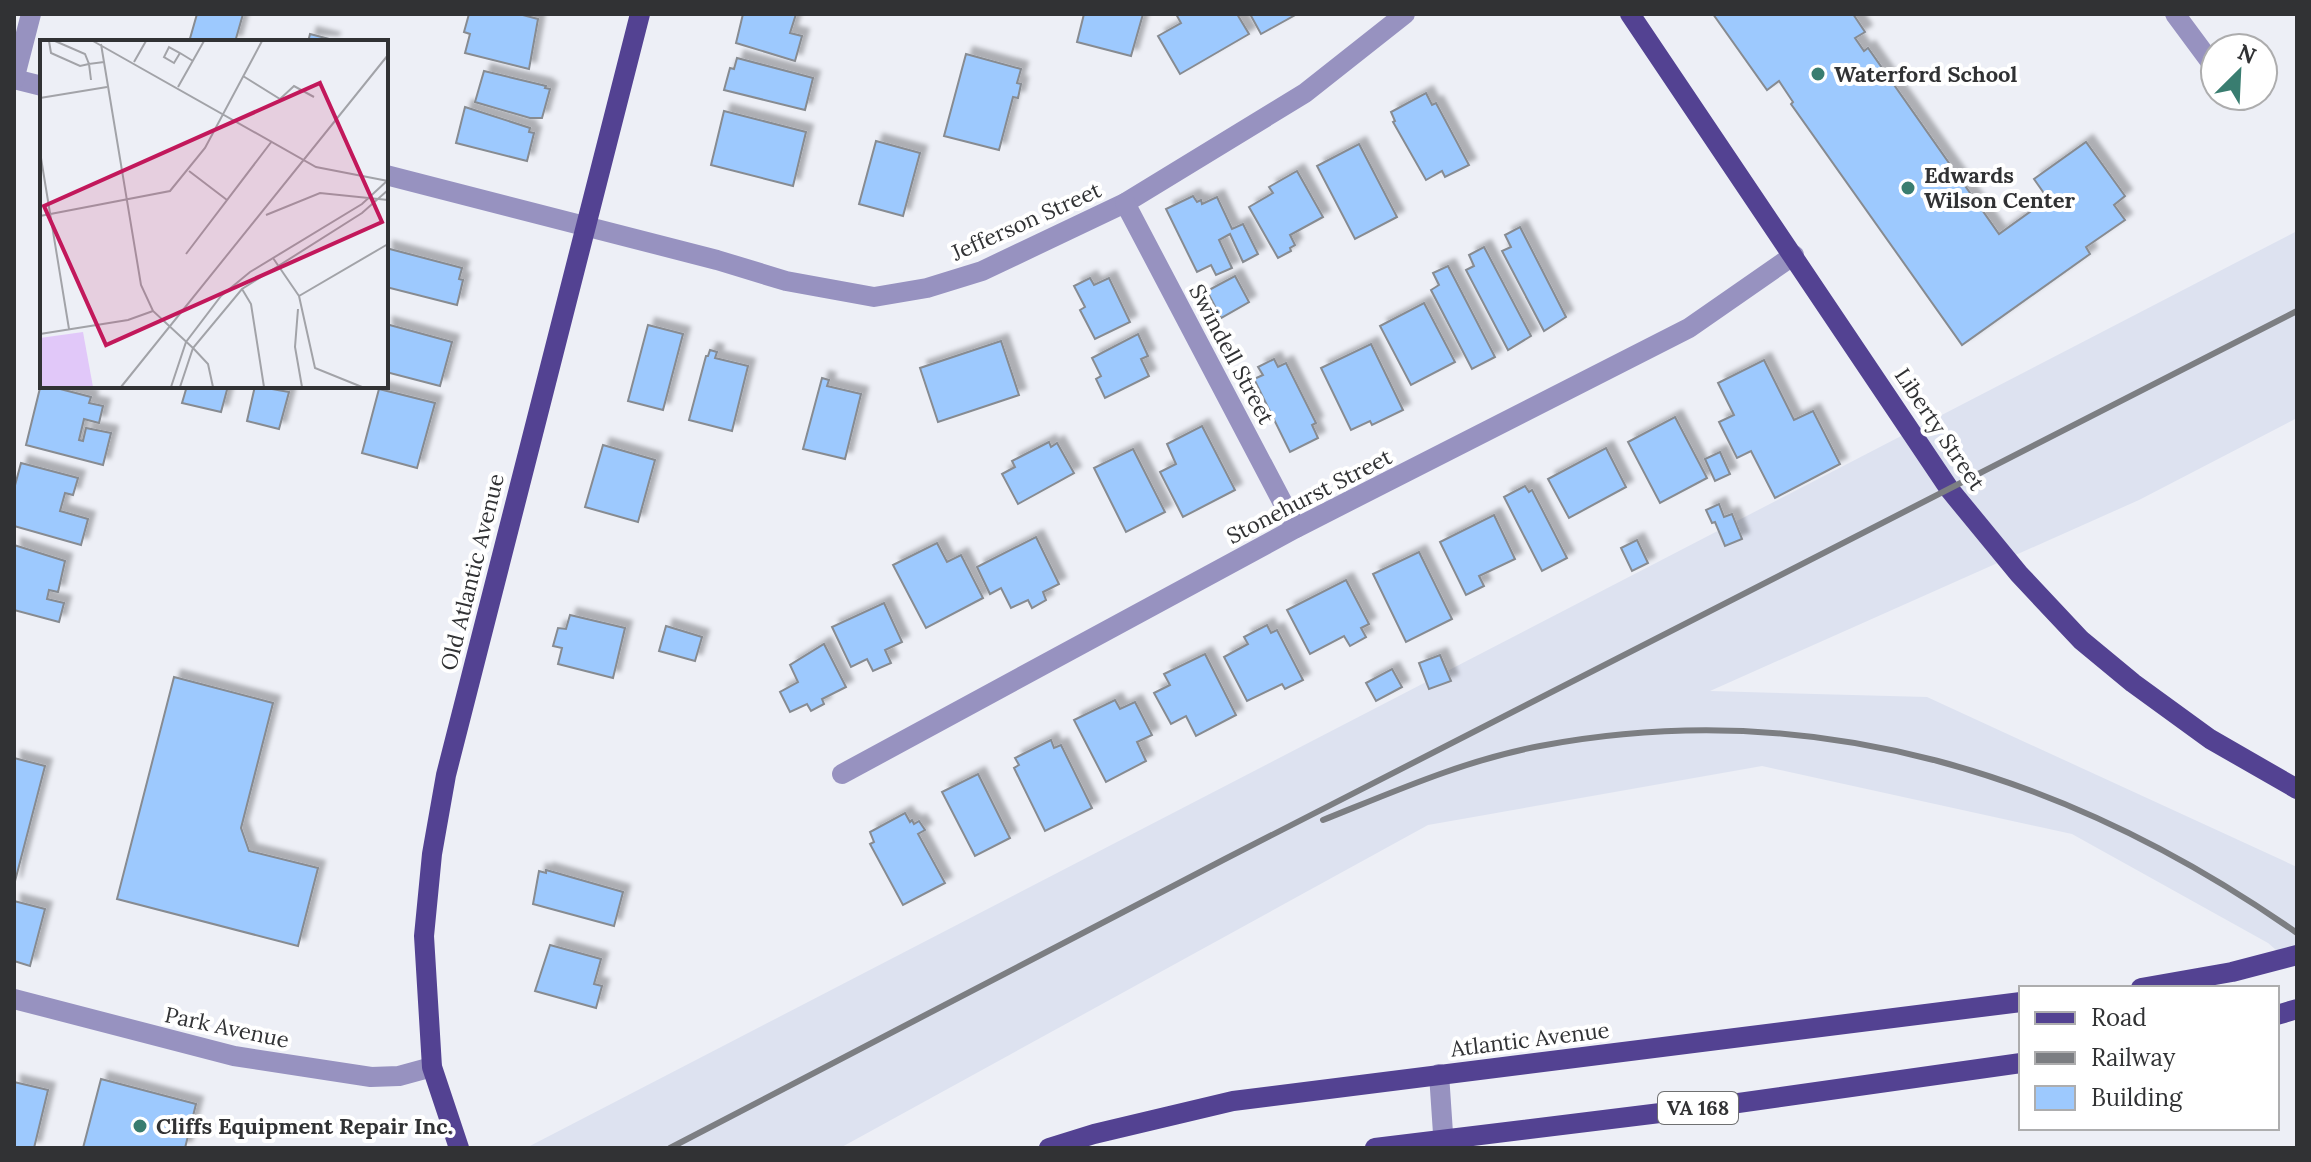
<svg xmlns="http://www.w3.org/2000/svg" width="2311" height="1162" viewBox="0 0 2311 1162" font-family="Lora,serif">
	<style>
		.built { fill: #dde2f0 }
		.building { fill: #9dc9fe; stroke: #878b91; stroke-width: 2; filter: url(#shadow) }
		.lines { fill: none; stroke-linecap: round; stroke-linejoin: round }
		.minor { stroke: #9792c0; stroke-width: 20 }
		.major { stroke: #534292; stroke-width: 20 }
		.rail { stroke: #7c7e82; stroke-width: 6 }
		.poi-dot { fill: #397d70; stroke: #fff; stroke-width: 3 }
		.labels { text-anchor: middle; stroke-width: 8; stroke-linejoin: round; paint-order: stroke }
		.shield { fill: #fff; stroke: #6f7071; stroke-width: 2 }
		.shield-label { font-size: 20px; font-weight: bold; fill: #313234 }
		.poi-label { font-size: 22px; font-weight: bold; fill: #313234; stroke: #fff; text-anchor: start }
		.street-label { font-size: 22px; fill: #313234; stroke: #fff }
		.inset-road { fill: none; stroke: #a2a3a8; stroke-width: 2 }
		.view { fill: #c2185b; fill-opacity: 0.15; stroke: #c2185b; stroke-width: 4 }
		.inset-edge { fill: none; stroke: #313234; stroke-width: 4 }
	</style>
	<defs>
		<filter id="shadow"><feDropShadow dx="7" dy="-7" stdDeviation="2" flood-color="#0004"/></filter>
	</defs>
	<rect width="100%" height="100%" fill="#edeff6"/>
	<polygon class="built" points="2297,231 2297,418 2139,500 1710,691 1927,697 2297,867 2297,968 2268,943 2072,834 1762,766 1428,825 840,1148 526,1148"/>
	<g class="building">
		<polygon points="197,14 243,14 235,42 189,42"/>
		<polygon points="469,14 519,14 538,19 529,69 465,53 470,34 464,32"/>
		<polygon points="743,14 796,14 790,33 802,36 795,61 736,43"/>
		<polygon points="1084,14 1143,14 1131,56 1077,42"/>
		<polygon points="1176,14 1237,14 1249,34 1180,74 1158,36 1181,23"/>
		<polygon points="1250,14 1297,14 1261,34"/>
		<polygon points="1713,14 1853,14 1865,32 1855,38 1864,51 1868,48 1999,234 2048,199 2034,179 2086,142 2125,196 2114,205 2125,220 2086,247 2090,254 1962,345 1791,104 1793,102 1779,81 1767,90"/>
		<polygon points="310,34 333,40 332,42 308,42"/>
		<polygon points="966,54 1021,69 1017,83 1021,84 1018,98 1013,97 999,150 944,136"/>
		<polygon points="737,58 813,78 805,110 724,90 730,68 734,69"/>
		<polygon points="484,71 546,86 545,88 550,89 542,118 530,118 475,102"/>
		<polygon points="1426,93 1432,105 1436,103 1469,165 1445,177 1442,171 1426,180 1393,122 1395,121 1391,112"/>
		<polygon points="465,107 530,128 529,132 534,133 527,161 456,143"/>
		<polygon points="724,111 806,132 793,186 711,165"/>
		<polygon points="876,141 920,153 903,216 859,204"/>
		<polygon points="1359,144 1397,217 1355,239 1317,166"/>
		<polygon points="1297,171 1323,217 1290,235 1295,245 1290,248 1291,251 1278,258 1249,207 1273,193 1269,187"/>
		<polygon points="1193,196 1197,202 1201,200 1202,204 1217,197 1232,229 1243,224 1258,254 1243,262 1230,234 1219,240 1232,268 1216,275 1211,265 1197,272 1166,209"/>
		<polygon points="1520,227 1566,317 1544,331 1502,251 1511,247 1505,235"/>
		<polygon points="1484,247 1531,336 1508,350 1466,270 1474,266 1469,255"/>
		<polygon points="386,248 462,268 459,279 463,280 457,305 386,287"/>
		<polygon points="1448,266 1495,357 1472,369 1431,290 1439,285 1433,273"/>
		<polygon points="1235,276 1249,302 1221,318 1207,291"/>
		<polygon points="1090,278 1094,285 1109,278 1130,322 1095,339 1080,310 1085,307 1074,286"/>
		<polygon points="1424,303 1455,362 1411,385 1380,326"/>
		<polygon points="386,324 452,342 440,386 386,372"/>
		<polygon points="648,325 683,334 663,410 628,401"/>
		<polygon points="1138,334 1148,356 1141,359 1149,376 1105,398 1096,379 1101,376 1092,358"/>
		<polygon points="1001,341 1019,395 938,422 920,368"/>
		<polygon points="1371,344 1403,410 1372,425 1370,421 1351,430 1321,368"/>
		<polygon points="710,350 717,352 715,358 748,366 732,431 689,420 706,356 708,356"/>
		<polygon points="1274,359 1278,367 1286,363 1316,423 1312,425 1318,438 1290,452 1254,379 1263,375 1258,367"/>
		<polygon points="1764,360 1794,420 1813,411 1840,464 1775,498 1751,451 1737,458 1719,422 1734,415 1718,383"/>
		<polygon points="822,378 829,380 827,386 861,394 845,459 803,449"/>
		<polygon points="41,384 91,397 89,403 103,406 99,423 84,419 79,440 83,441 86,428 111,433 103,465 26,445"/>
		<polygon points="187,386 228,386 221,412 182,403"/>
		<polygon points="255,386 289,392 279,429 247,421"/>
		<polygon points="379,389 435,403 417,468 362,453"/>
		<polygon points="1675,417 1707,478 1660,503 1628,442"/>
		<polygon points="1202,426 1235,490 1183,517 1160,472 1176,464 1167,444"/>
		<polygon points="1049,442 1051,447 1057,443 1074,473 1018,504 1002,474 1015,467 1012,461"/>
		<polygon points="603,445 655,460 638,522 585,507"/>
		<polygon points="1606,448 1626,487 1569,518 1548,479"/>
		<polygon points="1133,449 1165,512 1126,532 1094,468"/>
		<polygon points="1720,452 1730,474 1715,481 1705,459"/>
		<polygon points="21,463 78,478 73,495 65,493 60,511 88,519 81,545 14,526 14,489"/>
		<polygon points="1525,486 1529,492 1532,490 1567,558 1542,571 1504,497"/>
		<polygon points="1719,504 1724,517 1732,514 1742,539 1725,546 1715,522 1712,523 1706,510"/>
		<polygon points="1494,515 1515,559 1479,576 1484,586 1466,595 1440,542"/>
		<polygon points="1036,537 1059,584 1043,592 1046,600 1032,608 1028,600 1011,608 1001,588 990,594 977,567"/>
		<polygon points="1637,540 1648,563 1632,571 1621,548"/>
		<polygon points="937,543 947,562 961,555 983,598 926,628 893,565"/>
		<polygon points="14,545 65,561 58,592 49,590 47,599 64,603 59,622 14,610"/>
		<polygon points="1419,552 1452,619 1406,642 1373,574"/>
		<polygon points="1346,580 1369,624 1361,628 1366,637 1350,646 1344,636 1310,654 1287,610"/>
		<polygon points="884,603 902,642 885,650 891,663 873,671 867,659 851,667 832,627"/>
		<polygon points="570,615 625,628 613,678 558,664 562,648 553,646 558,628 566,629"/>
		<polygon points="1267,625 1271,633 1277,630 1303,680 1285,689 1282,684 1247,701 1224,657 1248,644 1244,637"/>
		<polygon points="666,626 702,637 695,661 659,651"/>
		<polygon points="824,644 846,687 822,699 824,704 811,711 807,704 790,712 780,692 798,682 790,665"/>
		<polygon points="1205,654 1236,715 1196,736 1186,716 1171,724 1154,693 1170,685 1164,674"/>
		<polygon points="1440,655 1451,681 1429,689 1419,663"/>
		<polygon points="1392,669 1402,687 1376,701 1366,683"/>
		<polygon points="174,677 273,703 241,828 249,851 318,868 298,946 117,899"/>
		<polygon points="1115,700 1120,709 1135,702 1152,735 1137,742 1146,761 1106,782 1074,720"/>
		<polygon points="1051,740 1054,748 1061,745 1092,808 1045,831 1014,768 1019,765 1015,758"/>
		<polygon points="14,758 45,766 14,885"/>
		<polygon points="978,774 1010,838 975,856 942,792"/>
		<polygon points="905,813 910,822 912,820 914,824 919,821 925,830 918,834 945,883 903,905 870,844 874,842 870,832"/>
		<polygon points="546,870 623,892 614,926 533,904 539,871 546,873"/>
		<polygon points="14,901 45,909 30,966 14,961"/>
		<polygon points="550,945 601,959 594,984 602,986 596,1008 535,991"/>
		<polygon points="101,1079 196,1104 185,1148 83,1148"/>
		<polygon points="14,1082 48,1090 34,1148 14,1148"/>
	</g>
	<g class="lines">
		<g class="minor">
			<polyline points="2175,14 2215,68"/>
			<polyline points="14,79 42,86"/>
			<polyline points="14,80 31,14"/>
			<polyline points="386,175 717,260 786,281 874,297 927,288 982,271 1125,203 1305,93 1405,14"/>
			<polyline points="1125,203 1296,528"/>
			<polyline points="842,774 1296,528 1689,328 1794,255"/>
			<polyline points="14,999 234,1056 371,1077 399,1076 432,1067"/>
			<polyline points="1439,1074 1444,1148"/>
		</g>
		<g class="major">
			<polyline points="1630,14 1950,490 2019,574 2081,640 2133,683 2210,739 2297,789"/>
			<polyline points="2141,988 2232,972 2297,955"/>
			<polyline points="2277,1015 2297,1009"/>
			<polyline points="459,1148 432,1067 424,936 432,854 446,775 640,14"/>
			<polyline points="1049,1148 1094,1134 1233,1101 2021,1002"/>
			<polyline points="1375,1148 1717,1106 2021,1063"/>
		</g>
		<g class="rail">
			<path d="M1323,820C1393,792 1465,760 1540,746C1815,694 2071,775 2297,933"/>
			<polyline points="670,1148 1225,859 2297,311"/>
		</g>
	</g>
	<g class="poi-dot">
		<circle cx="1818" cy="74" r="8"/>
		<circle cx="1908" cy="188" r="8"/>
		<circle cx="140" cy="1126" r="8"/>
	</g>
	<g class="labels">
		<rect class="shield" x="1658" y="1092" width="80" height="32" rx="6"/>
		<g class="shield-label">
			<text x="1698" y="1115">VA 168</text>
		</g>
		<g class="poi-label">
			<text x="1834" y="82">Waterford School</text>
			<text x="1924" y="183">Edwards<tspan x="1924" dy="25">Wilson Center</tspan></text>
			<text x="156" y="1134">Cliffs Equipment Repair Inc.</text>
		</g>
		<g class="street-label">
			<text transform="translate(1026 221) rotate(-24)" y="8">Jefferson Street</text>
			<text transform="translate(1232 354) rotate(62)" y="8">Swindell Street</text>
			<text transform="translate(1940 429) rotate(56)" y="8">Liberty Street</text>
			<text transform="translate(1309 496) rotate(-27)" y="8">Stonehurst Street</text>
			<text transform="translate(472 572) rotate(-76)" y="8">Old Atlantic Avenue</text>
			<text transform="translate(227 1027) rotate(12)" y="8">Park Avenue</text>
			<text transform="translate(1530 1039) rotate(-7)" y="8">Atlantic Avenue</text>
		</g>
	</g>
	<g transform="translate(40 40)">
		<rect width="348" height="348" fill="#edeff6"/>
		<path d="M43,292L53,347H0V298Z" fill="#e1c8f9"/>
		<path class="inset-road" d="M9,1L11,13L40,26L49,24L51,40M15,1L45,14L49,24L64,22M53,1L276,127L348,141M61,4L101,245L113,271L153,308M140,13L134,23L124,17L129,7L140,13L153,21M94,22L106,1M203,36L240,59L254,46L274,57M138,47L164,1M0,58L67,47M0,112L29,289M149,131L187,160M226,175L280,153L348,160M0,176L130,151L165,108L222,1M146,214L232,101M233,218L259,256L348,204M202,249L211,264L224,347M259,256L275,328L322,347M258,269L255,307L262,347M0,294L88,280L113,271M153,308L168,324L173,347M81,347L348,15M131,347L146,302L181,256L210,232L322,164L348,140M140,347L153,308L202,249L322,173L348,150"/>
		<path class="view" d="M280,43L342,182L66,305L4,166Z"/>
		<rect width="348" height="348" class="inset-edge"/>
	</g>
	<rect width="2311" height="1162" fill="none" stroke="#313234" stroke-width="32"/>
	<rect x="2019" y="986" width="260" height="144" fill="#ffffff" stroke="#adadae" stroke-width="2"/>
	<rect x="2035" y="1012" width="40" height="12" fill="#534292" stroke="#adadae" stroke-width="2"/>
	<text x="2091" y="1026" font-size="24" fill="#313234">Road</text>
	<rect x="2035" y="1052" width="40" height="12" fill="#7c7e82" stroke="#adadae" stroke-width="2"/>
	<text x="2091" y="1066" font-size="24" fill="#313234">Railway</text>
	<rect x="2035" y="1086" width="40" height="24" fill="#9dc9fe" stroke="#adadae" stroke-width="2"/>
	<text x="2091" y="1106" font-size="24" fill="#313234">Building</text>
	<g transform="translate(2239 72) rotate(24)"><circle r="38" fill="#ffffff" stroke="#adadae" stroke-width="2"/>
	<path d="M0-6L14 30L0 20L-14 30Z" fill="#397d70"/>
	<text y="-12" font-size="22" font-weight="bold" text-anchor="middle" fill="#313234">N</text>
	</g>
</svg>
